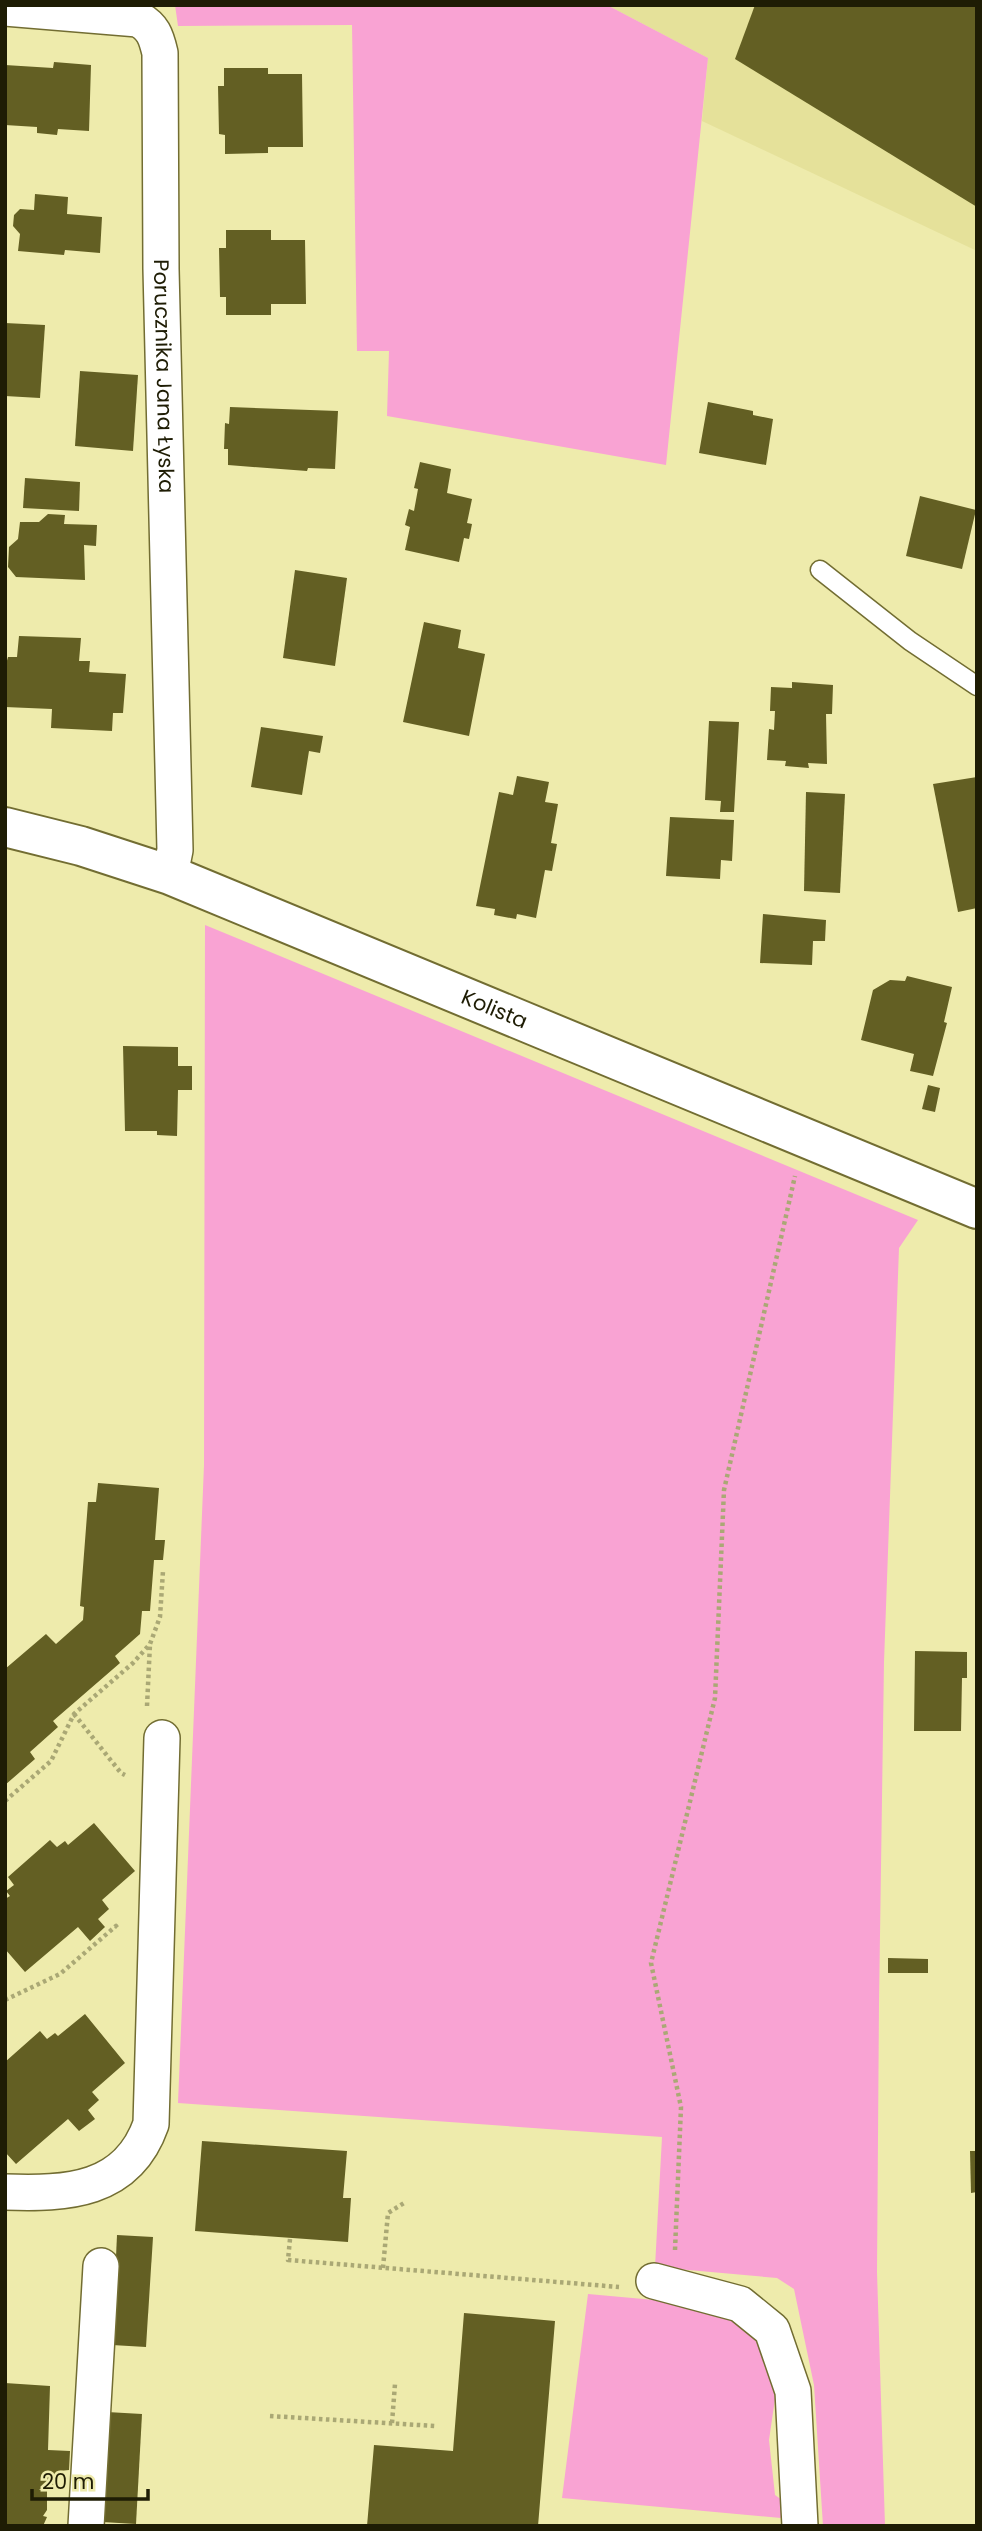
<svg xmlns="http://www.w3.org/2000/svg" width="982" height="2531" viewBox="0 0 982 2531" font-family="Poppins,sans-serif">
	<style>
		.built { fill: #e5e19a }
		.green { fill: #f9a3d3 }
		.building { fill: #635f23 }
		.lines { fill: none; stroke-linecap: round; stroke-linejoin: round }
		.lane-casing { stroke: #726d32; stroke-width: 21 }
		.street-casing { stroke: #726d32; stroke-width: 38 }
		.secondary-casing { stroke: #726d32; stroke-width: 42 }
		.path { stroke: #aaa875; stroke-width: 4.5; stroke-dasharray: 3.5 3.5; stroke-linecap: butt }
		.lane { stroke: #fff; stroke-width: 18 }
		.street { stroke: #fff; stroke-width: 35 }
		.secondary { stroke: #fff; stroke-width: 38 }
		.labels { text-anchor: middle; stroke-width: 7; stroke-linejoin: round; paint-order: stroke }
		.street-label { font-size: 21px; fill: #1e1c04; stroke: #eeebac }
	</style>
	<rect width="100%" height="100%" fill="#eeebac"/>
	<polygon class="built" points="607,5 977,5 977,251 702,121 708,58"/>
	<g class="green">
		<polygon points="175,5 607,5 708,58 666,465 387,416 389,351 357,351 352,25 178,26"/>
		<polygon points="205,925 918,1220 899,1248 884,1662 879,2003 877,2272 885,2526 823,2526 814,2385 794,2289 777,2278 655,2267 662,2137 178,2103 204,1465"/>
		<polygon points="588,2294 710,2305 742,2318 765,2341 775,2399 769,2440 775,2495 782,2500 781,2518 562,2498"/>
	</g>
	<g class="building">
		<polygon points="755,5 977,7 977,207 735,59"/>
		<polygon points="54,62 91,65 89,131 58,129 57,135 37,133 37,127 5,125 5,65 53,68"/>
		<polygon points="224,68 268,68 268,74 302,74 303,147 268,147 268,153 225,154 225,135 219,134 218,86 224,86"/>
		<polygon points="35,194 68,197 67,214 102,217 100,253 65,250 64,255 18,251 20,234 13,226 14,215 20,209 34,210"/>
		<polygon points="226,230 271,230 271,240 305,240 306,304 271,304 271,315 226,315 226,297 220,297 219,248 226,248"/>
		<polygon points="5,323 45,325 40,398 5,396"/>
		<polygon points="80,371 138,375 133,451 75,446"/>
		<polygon points="708,402 753,411 753,415 773,419 766,465 699,453"/>
		<polygon points="230,407 338,411 335,469 308,468 307,471 228,465 228,449 224,449 225,423 229,424"/>
		<polygon points="420,462 451,469 447,493 472,499 467,523 472,524 469,539 464,538 459,562 405,550 410,527 405,525 409,509 414,511 418,489 414,488"/>
		<polygon points="25,478 80,482 79,511 23,508"/>
		<polygon points="920,496 976,510 962,569 906,556"/>
		<polygon points="48,514 65,515 64,524 97,525 96,546 84,545 85,580 16,577 8,567 9,547 18,539 20,522 39,522"/>
		<polygon points="295,570 347,578 335,666 283,658"/>
		<polygon points="424,622 461,630 458,648 485,654 469,736 403,722"/>
		<polygon points="19,636 81,638 79,661 90,661 89,672 126,674 123,713 113,713 112,731 51,728 52,709 5,707 5,668 8,657 17,657"/>
		<polygon points="792,682 833,685 832,714 826,714 827,764 808,763 809,768 785,766 786,761 767,760 769,729 774,730 775,711 770,711 771,687 792,688"/>
		<polygon points="709,721 739,722 734,812 720,812 721,801 705,800"/>
		<polygon points="261,727 323,736 320,753 309,751 302,795 251,787"/>
		<polygon points="517,776 549,782 545,802 558,804 551,843 557,844 552,871 545,870 536,918 517,914 516,919 494,915 495,909 476,906 499,792 513,795"/>
		<polygon points="977,777 977,908 958,912 933,784"/>
		<polygon points="806,792 845,794 840,893 804,891"/>
		<polygon points="670,817 734,820 732,861 721,860 720,879 666,876"/>
		<polygon points="763,914 826,920 825,941 813,941 812,965 760,963"/>
		<polygon points="907,976 952,987 944,1022 947,1023 933,1076 910,1071 914,1054 861,1040 873,990 890,980 905,981"/>
		<polygon points="123,1046 178,1047 178,1066 192,1066 192,1090 178,1090 177,1136 157,1135 157,1131 125,1131"/>
		<polygon points="928,1085 940,1088 935,1112 922,1109"/>
		<polygon points="98,1483 159,1488 155,1540 165,1540 163,1560 154,1560 150,1611 142,1611 140,1634 115,1656 120,1663 53,1721 58,1727 30,1752 35,1759 5,1785 5,1669 46,1634 56,1644 83,1620 84,1607 80,1606 88,1502 96,1502"/>
		<polygon points="915,1651 967,1652 967,1678 962,1678 961,1731 914,1731"/>
		<polygon points="94,1823 135,1871 102,1900 109,1909 98,1919 105,1927 90,1941 78,1927 25,1972 5,1949 5,1899 10,1896 6,1891 14,1885 8,1877 50,1840 57,1847 65,1841 68,1845"/>
		<polygon points="888,1958 928,1959 928,1973 888,1973"/>
		<polygon points="85,2014 125,2063 92,2092 99,2100 88,2110 95,2119 79,2131 68,2119 16,2164 5,2152 5,2062 40,2031 47,2039 55,2033 58,2036"/>
		<polygon points="202,2141 347,2151 343,2198 351,2198 348,2242 195,2231"/>
		<polygon points="970,2151 977,2151 977,2192 971,2193"/>
		<polygon points="117,2235 153,2237 146,2347 112,2345"/>
		<polygon points="464,2313 555,2321 538,2526 367,2526 374,2445 453,2451"/>
		<polygon points="5,2383 50,2386 48,2450 70,2451 69,2470 59,2471 58,2485 47,2485 47,2510 43,2516 47,2517 43,2526 5,2526"/>
		<polygon points="107,2412 142,2414 136,2524 102,2522"/>
	</g>
	<g class="lines">
		<defs>
			<polyline id="lane" points="820,570 910,641 977,686"/>
			<g id="street">
				<path id="s1" d="M5,8L138,19C153,27 156,36 160,53L161,269L175,850L170,875"/>
				<path d="M5,2192C67,2194 127,2192 151,2124L162,1738"/>
				<polyline points="654,2281 740,2304 772,2330 793,2391 800,2526"/>
				<polyline points="86,2526 101,2266"/>
			</g>
			<g id="secondary">
				<path id="s2" d="M5,827L81,846L170,875L977,1209"/>
			</g>
		</defs>
		<use href="#lane" class="lane-casing"/>
		<use href="#street" class="street-casing"/>
		<use href="#secondary" class="secondary-casing"/>
		<g class="path">
			<polyline points="147,1706 150,1644"/>
			<polyline points="74,1714 121,1773 125,1775"/>
			<polyline points="5,1801 51,1761 74,1714 133,1663 150,1644 160,1617 163,1571"/>
			<polyline points="5,2000 60,1974 116,1926 118,1929"/>
			<polyline points="290,2239 288,2260 619,2287"/>
			<polyline points="675,2250 681,2107 651,1963 715,1698 724,1490 795,1176"/>
			<polyline points="383,2268 388,2213 404,2203"/>
			<polyline points="270,2416 435,2426"/>
			<polyline points="392,2423 395,2384"/>
		</g>
		<use href="#lane" class="lane"/>
		<use href="#street" class="street"/>
		<use href="#secondary" class="secondary"/>
	</g>
	<g class="labels">
		<g class="street-label">
			<text dy="7" stroke="none"><textPath href="#s1" startOffset="499">Porucznika Jana Łyska</textPath></text>
			<text dy="7" stroke="none"><textPath href="#s2" startOffset="523">Kolista</textPath></text>
		</g>
	</g>
	<rect width="982" height="2531" fill="none" stroke="#1e1c04" stroke-width="14"/>
	<path d="M32 2489v10h116v-10" fill="none" stroke="#1e1c04" stroke-width="3.5"/>
	<text x="42" y="2489" font-size="21" fill="#1e1c04" stroke="#eeebac" stroke-width="5" paint-order="stroke">20 m</text>
</svg>
